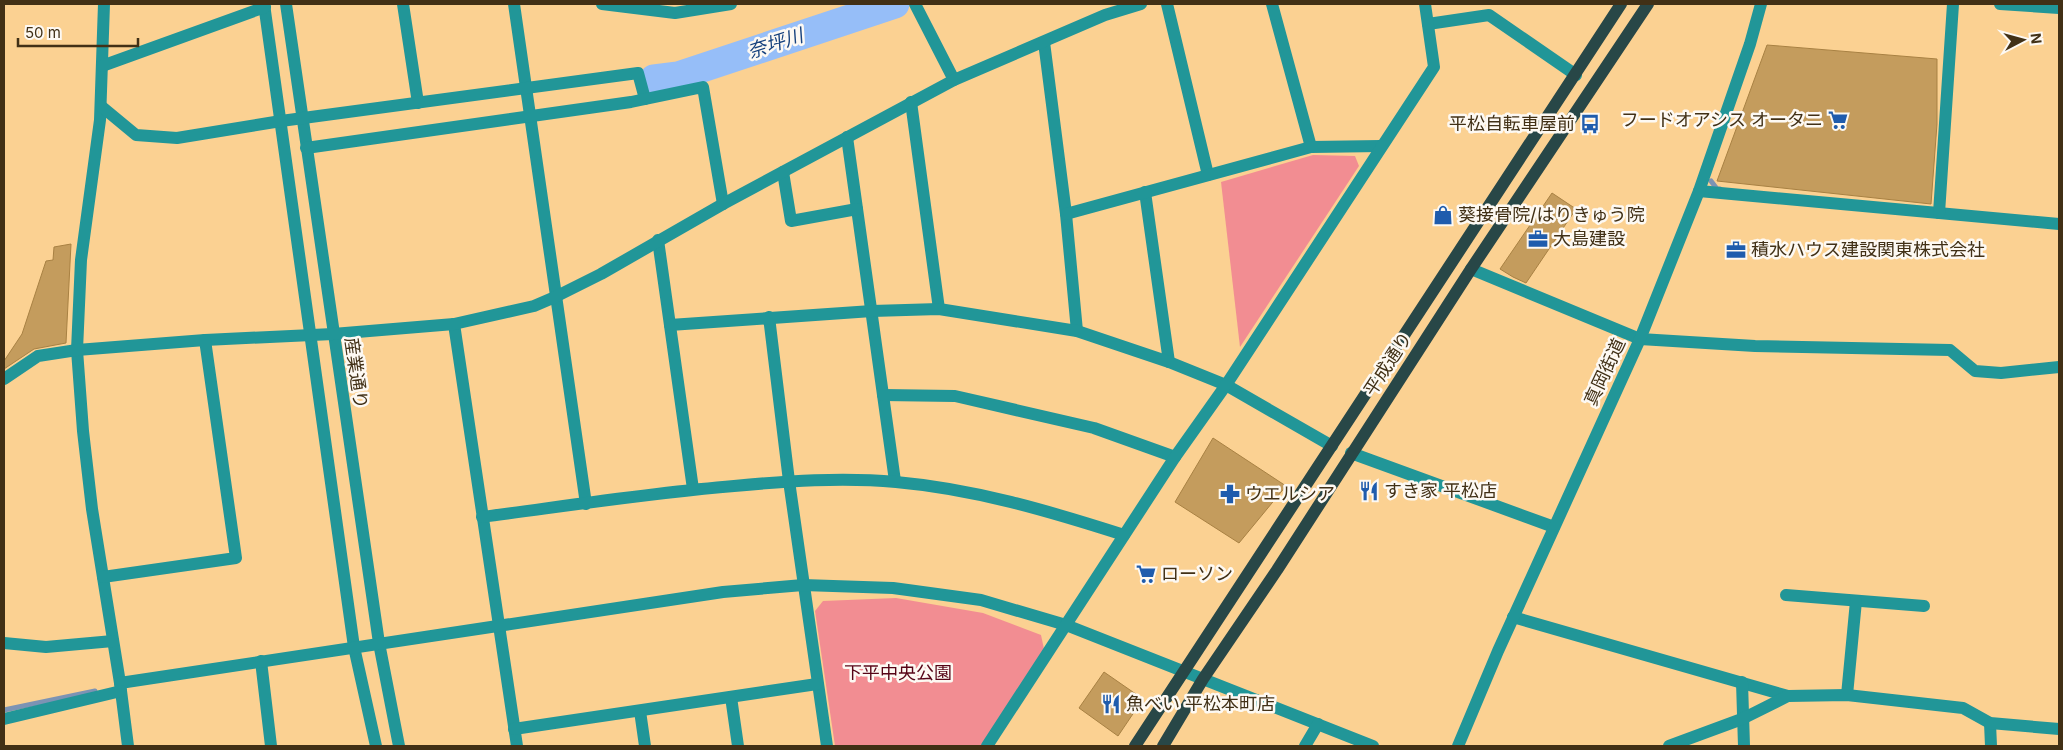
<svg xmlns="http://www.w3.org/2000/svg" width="2063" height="750" viewBox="0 0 2063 750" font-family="Inter,'Noto Sans JP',sans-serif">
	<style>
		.green { fill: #f28d92 }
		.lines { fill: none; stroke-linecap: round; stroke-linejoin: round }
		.stream { stroke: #7c93b4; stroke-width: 5 }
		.river { stroke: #96bef8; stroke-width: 29 }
		.building { fill: #c49c5d; stroke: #a88143 }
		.minor { stroke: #219698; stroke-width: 12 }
		.major { stroke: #284747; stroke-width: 12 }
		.labels { text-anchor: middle; stroke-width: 5; stroke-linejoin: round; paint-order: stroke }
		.poi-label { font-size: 18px; fill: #413016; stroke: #fdf9f3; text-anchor: start }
		.street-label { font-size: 18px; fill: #413016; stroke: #fdf9f3 }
		.park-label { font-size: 18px; fill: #560416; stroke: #fdf9f3 }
		.water-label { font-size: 19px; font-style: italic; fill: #17427e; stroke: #fdf9f3 }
	</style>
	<rect width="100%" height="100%" fill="#fbd192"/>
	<g class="green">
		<polygon points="1313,155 1355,156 1359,166 1240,347 1221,182"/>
		<polygon points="896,598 983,613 1041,635 1044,649 981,746 835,746 815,611 823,601"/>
	</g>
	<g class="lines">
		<g class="stream">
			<polyline points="1711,181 1717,189 1720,189"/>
			<polyline points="4,710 95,691"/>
		</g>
		<polyline class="river" points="654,79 678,76 895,4"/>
	</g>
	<g class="building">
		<polygon points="1767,45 1937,59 1937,124 1931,204 1717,181"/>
		<polygon points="1552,193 1576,209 1526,283 1513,277 1500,269"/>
		<polygon points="71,244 66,343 34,349 4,369 4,361 22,334 46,261 53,260 54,247"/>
		<polygon points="1213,438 1286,486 1239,543 1175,502"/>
		<polygon points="1104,672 1143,699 1118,736 1079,708"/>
	</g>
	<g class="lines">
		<g class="minor">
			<polyline points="104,4 100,120 81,260 77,350 83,431 92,509 120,683 128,746"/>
			<polyline points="264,4 354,647 376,746"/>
			<polyline points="286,4 379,643 399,746"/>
			<polyline points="403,4 418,103"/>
			<polyline points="514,4 586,504"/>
			<polyline points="602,4 675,13 731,4"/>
			<polyline points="915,4 954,80"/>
			<polyline points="1167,4 1208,175"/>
			<polyline points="1272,4 1311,147"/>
			<polyline points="2000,4 2059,8"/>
			<polyline points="1428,24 1489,15 1576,75"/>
			<polyline points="1044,42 1066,214 1077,331"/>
			<polyline points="102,66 265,7"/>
			<polyline points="911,102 939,309"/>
			<polyline points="101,106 136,135 177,138 281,121 638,73 645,99"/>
			<polyline points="847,137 895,481"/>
			<polyline points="306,148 631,102 703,87 723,204"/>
			<polyline points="783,172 791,221 857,209"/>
			<polyline points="1699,191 2059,224"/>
			<polyline points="1145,192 1169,362"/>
			<polyline points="1939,213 1953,4"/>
			<polyline points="1066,214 1311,147 1381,146"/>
			<polyline points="658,240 693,489"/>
			<polyline points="1471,269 1640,339 1755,346 1950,350 1975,371 2001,373 2059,367"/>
			<polyline points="769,317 789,481 827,746"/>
			<polyline points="454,324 517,746"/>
			<polyline points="670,325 872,311 939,309 1077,331 1169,362 1226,385 1332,446"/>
			<polyline points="4,379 38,356 77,350 205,340 333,334 454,324 534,306 555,297 601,274 723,204 954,80 1105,15 1141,4"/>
			<polyline points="883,395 955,396 1094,428 1175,457"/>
			<polyline points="1351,453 1554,527"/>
			<path d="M482,517C566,506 649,493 734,486C787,481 842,477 896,482C975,489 1049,511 1124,535"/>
			<polyline points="103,577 236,558 205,340"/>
			<polyline points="1786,595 1924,606"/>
			<polyline points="1513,617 1788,696"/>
			<polyline points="4,643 46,647 113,641"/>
			<polyline points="261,661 271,746"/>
			<polyline points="1742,682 1744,746"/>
			<polyline points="120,683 723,592 803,585 893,588 981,600 1066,625 1373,746"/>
			<polyline points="1847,695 1856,601"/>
			<polyline points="731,697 738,746"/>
			<polyline points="640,711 645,746"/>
			<polyline points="4,719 121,691"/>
			<polyline points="1990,723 1991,746"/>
			<polyline points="514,729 817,684"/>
			<polyline points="987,746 1175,457 1226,385 1434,67 1425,4"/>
			<polyline points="1305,746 1318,724"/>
			<polyline points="1458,746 1498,651 1640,339 1699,191 1750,44 1761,4"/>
			<polyline points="1669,746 1742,719 1788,696 1847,695 1963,708 1990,723 2059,729"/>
		</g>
		<g class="major">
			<polyline points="1135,746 1621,4"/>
			<polyline points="1163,746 1203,679 1277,570 1471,269 1648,4"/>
		</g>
	</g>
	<defs>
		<symbol id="supermarket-bare" viewBox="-9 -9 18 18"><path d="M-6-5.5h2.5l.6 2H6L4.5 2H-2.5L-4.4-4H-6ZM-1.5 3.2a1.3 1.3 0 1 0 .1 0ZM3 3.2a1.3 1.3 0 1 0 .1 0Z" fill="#1f5cad" stroke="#fdf9f3" stroke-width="2.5" paint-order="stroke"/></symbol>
		<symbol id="bus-bare" viewBox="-9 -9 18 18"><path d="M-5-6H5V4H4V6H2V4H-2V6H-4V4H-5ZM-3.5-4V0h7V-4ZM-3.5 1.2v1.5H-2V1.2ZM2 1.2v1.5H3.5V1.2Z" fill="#1f5cad" stroke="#fdf9f3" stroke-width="2.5" paint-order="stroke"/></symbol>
		<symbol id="shop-bare" viewBox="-9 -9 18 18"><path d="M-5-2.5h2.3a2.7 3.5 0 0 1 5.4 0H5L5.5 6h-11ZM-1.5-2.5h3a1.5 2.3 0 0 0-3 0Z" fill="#1f5cad" stroke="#fdf9f3" stroke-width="2.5" paint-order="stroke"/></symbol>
		<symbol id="office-bare" viewBox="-9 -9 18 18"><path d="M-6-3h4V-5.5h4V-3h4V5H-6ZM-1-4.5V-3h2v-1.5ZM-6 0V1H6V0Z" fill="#1f5cad" stroke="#fdf9f3" stroke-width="2.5" paint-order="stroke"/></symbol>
		<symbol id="restaurant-bare" viewBox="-9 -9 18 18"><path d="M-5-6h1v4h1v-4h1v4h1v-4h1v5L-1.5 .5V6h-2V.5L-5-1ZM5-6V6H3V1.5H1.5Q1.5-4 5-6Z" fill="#1f5cad" stroke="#fdf9f3" stroke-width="2.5" paint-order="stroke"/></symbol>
		<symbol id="pharmacy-bare" viewBox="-9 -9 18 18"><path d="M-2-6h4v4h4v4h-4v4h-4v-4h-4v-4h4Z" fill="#1f5cad" stroke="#fdf9f3" stroke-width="2.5" paint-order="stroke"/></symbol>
	</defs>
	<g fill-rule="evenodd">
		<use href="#supermarket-bare" x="1824" y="106" width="28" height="28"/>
		<use href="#bus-bare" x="1576" y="110" width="28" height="28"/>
		<use href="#shop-bare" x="1429" y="201" width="28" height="28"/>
		<use href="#office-bare" x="1524" y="225" width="28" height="28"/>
		<use href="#office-bare" x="1722" y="236" width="28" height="28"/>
		<use href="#restaurant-bare" x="1355" y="477" width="28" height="28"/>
		<use href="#pharmacy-bare" x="1216" y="480" width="28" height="28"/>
		<use href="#supermarket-bare" x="1132" y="560" width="28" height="28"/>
		<use href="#restaurant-bare" x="1097" y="690" width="28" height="28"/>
	</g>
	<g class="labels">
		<g class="poi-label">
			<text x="1823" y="126" text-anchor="end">フードオアシス オータニ</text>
			<text x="1575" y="130" text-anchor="end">平松自転車屋前</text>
			<text x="1458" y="221">葵接骨院/はりきゅう院</text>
			<text x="1553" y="245">大島建設</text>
			<text x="1751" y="256">積水ハウス建設関東株式会社</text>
			<text x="1384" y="497">すき家 平松店</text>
			<text x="1245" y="500">ウエルシア</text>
			<text x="1161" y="580">ローソン</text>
			<text x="1126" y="710">魚べい 平松本町店</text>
		</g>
		<g class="street-label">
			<text transform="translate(1388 364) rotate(-57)" y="6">平成通り</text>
			<text transform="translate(1605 372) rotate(-65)" y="6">真岡街道</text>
			<text transform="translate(356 373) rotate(82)" y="6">産業通り</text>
		</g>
		<g class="park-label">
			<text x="898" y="679">下平中央公園</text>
		</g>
		<g class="water-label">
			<text transform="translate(775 43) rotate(-18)" y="7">奈坪川</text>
		</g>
	</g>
	<rect width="2063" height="750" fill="none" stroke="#413016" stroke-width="10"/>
	<g transform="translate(2023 40) rotate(84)" stroke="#fdf9f3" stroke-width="4" paint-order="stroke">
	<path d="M0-4L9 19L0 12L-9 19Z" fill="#413016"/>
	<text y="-8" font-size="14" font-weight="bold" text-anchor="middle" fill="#413016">N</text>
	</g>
	<path d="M18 38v8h120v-8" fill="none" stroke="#413016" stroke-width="2.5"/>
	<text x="25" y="38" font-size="15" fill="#413016" stroke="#fdf9f3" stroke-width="4" paint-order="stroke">50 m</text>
</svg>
